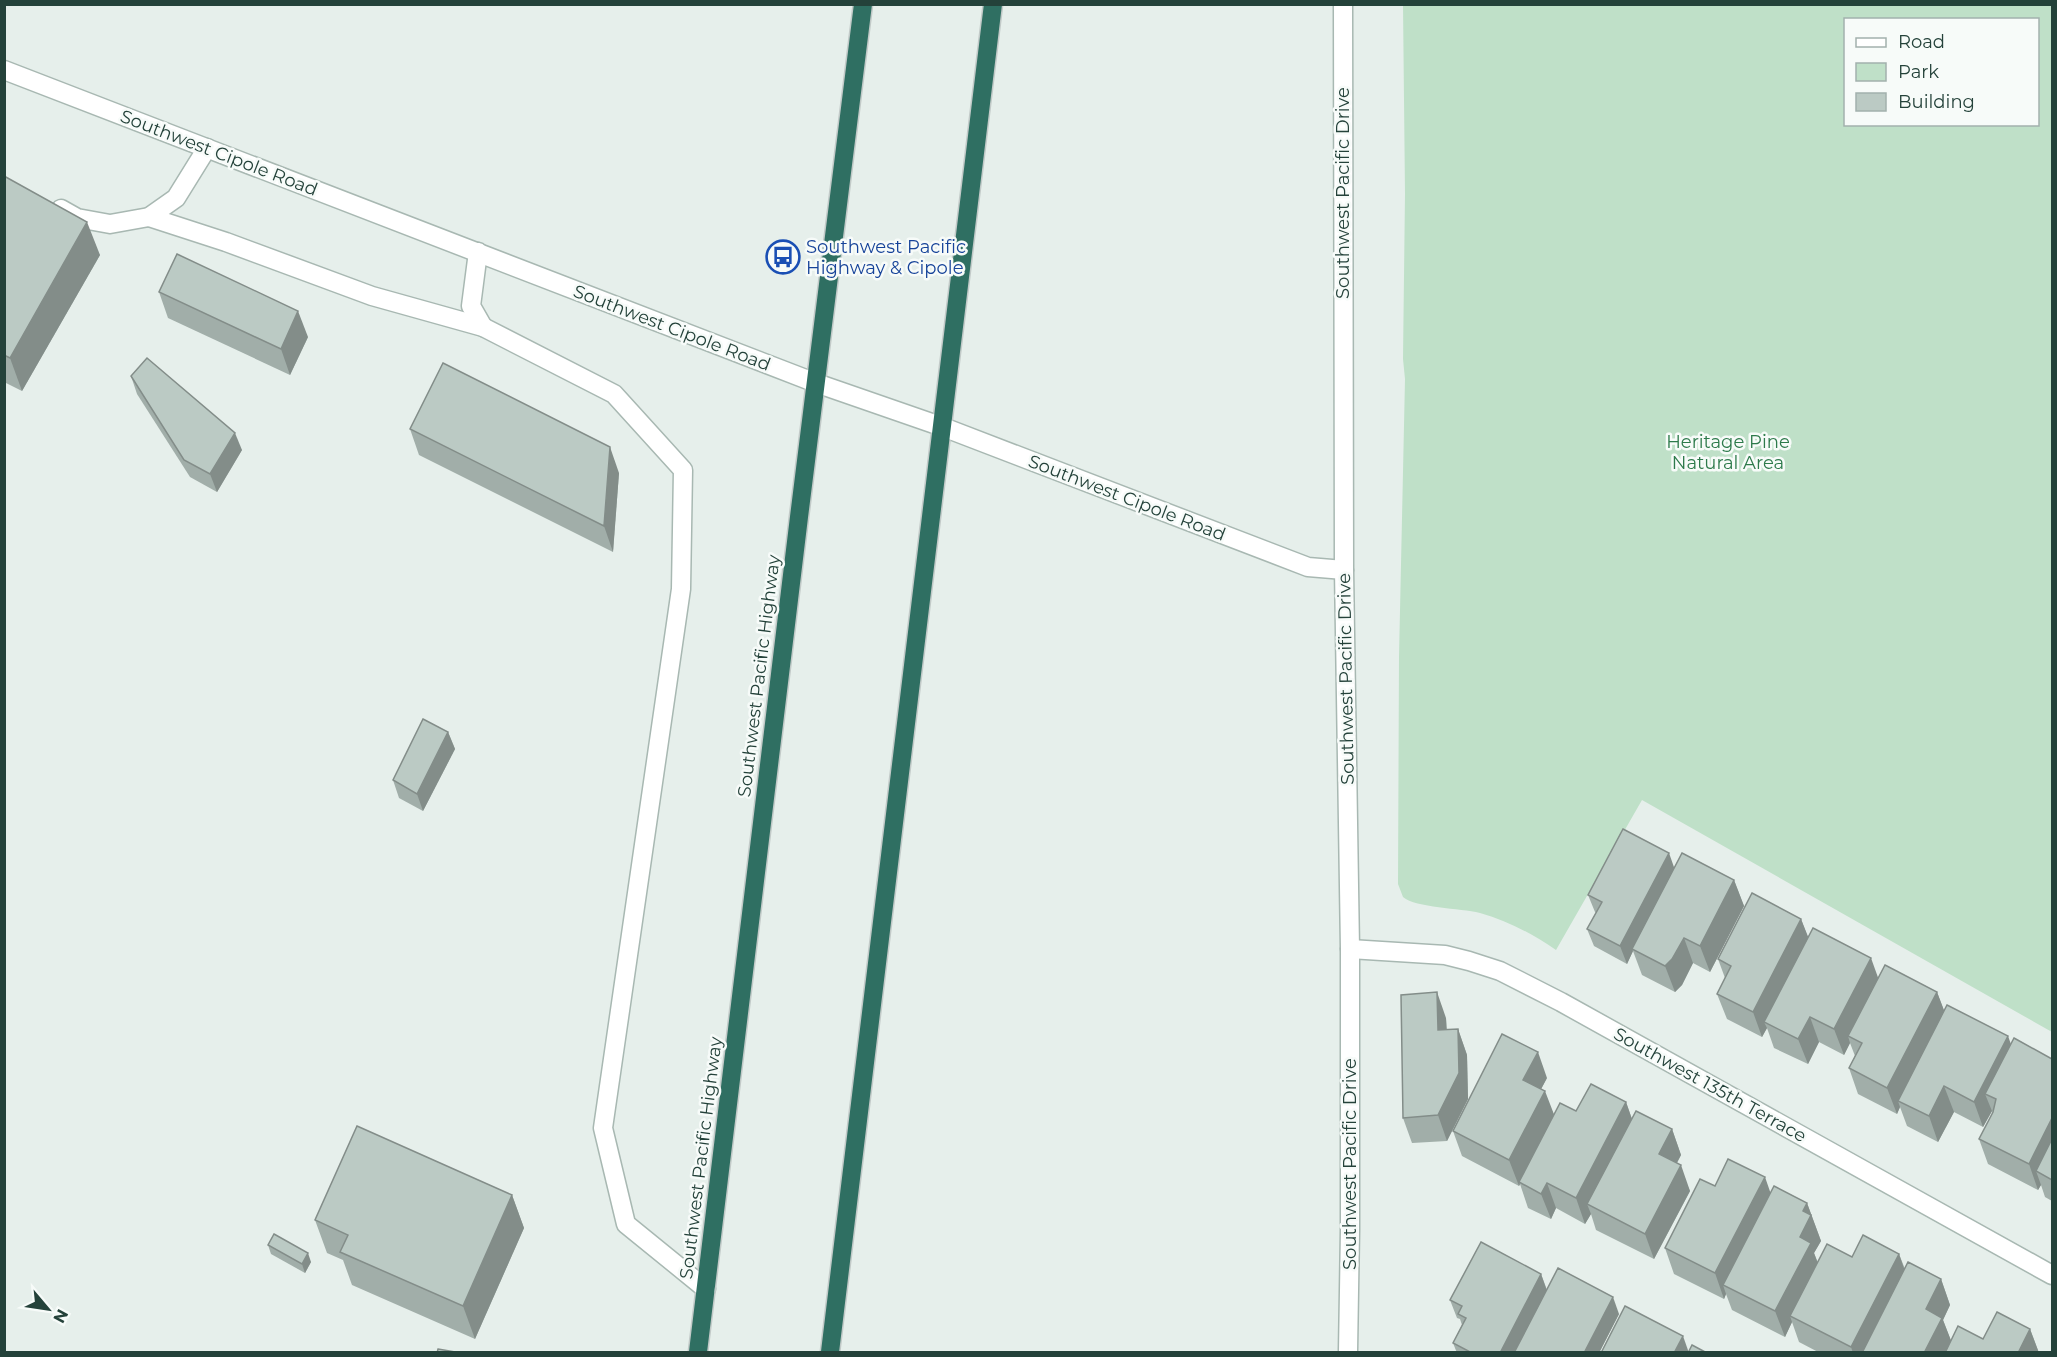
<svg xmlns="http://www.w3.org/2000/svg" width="2057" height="1357" viewBox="0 0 2057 1357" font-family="Montserrat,sans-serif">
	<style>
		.green { fill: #bfe0c8; fill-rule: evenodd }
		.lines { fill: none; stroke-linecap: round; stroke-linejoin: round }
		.minor-casing { stroke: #a8b8b2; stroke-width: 21 }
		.highway-casing { stroke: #c2cac8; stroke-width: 21 }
		.minor { stroke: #fff; stroke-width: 18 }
		.highway { stroke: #2f6f62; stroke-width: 18 }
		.wall { fill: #a1aea9 }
		.shaded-wall { fill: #838d89 }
		.building { fill: #bbcac4; stroke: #838d89; stroke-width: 1.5 }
		.labels { text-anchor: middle; stroke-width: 5; stroke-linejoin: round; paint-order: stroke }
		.street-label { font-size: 18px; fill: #24423a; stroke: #f7fbf9 }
		.transit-label { font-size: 18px; fill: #164399; stroke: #f7fbf9; text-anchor: start }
		.park-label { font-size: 18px; fill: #2d7a4b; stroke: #f7fbf9 }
	</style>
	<rect width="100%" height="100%" fill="#e6efeb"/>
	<path class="green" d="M1403,5H2052V1032L1642,800L1556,950C1533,934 1508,921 1480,913C1460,908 1416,908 1403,897L1398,884L1399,657L1405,379L1403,359L1405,194ZM1846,20H2038V124H1846Z"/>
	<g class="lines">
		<defs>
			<g id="minor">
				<polyline points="1343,4 1344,570 1350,949 1350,1229 1348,1352"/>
				<polyline points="4,70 816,383 943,427 1308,567 1344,570"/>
				<polyline points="61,209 77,218 110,224 149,217 176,198 207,148"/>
				<polyline points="149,217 226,242 372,296 483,327 614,394 683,470 681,589 603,1128 626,1224 706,1289"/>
				<polyline points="478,252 471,306 483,327"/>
				<polyline points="1350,949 1445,955 1469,961 1500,971 1561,1002 2052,1275"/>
			</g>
			<g id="highway">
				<polyline points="698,1352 799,517 863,4"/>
				<polyline points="830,1352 993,4"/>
			</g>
		</defs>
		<use href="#minor" class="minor-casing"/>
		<use href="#highway" class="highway-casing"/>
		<use href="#minor" class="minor"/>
		<use href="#highway" class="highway"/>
	</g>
	<g class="wall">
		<polygon points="4,176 100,255 22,391 4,382"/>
		<polygon points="159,292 308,337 290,375 168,318"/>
		<polygon points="131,376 242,450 217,492 190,477 137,394"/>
		<polygon points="410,429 619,473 613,552 419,455"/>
		<polygon points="448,732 455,749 423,811 399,798 393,780"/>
		<polygon points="1674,869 1734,880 1744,906 1710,972 1693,963 1682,985 1675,992 1642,975 1633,951 1627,964 1594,946 1587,929 1596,913 1595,912 1588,895"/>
		<polygon points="1801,919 1808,938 1878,978 1937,992 1944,1011 2011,1044 2052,1059 2052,1201 2045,1197 2041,1185 2038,1190 1988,1164 1979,1139 1993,1113 1992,1111 1983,1127 1954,1112 1938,1142 1907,1126 1900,1107 1897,1114 1858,1094 1849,1068 1855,1056 1850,1043 1844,1055 1819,1042 1808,1064 1774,1048 1767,1028 1762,1037 1727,1019 1717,994 1725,978 1718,959"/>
		<polygon points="1446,1018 1447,1029 1458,1029 1467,1055 1468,1099 1447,1141 1412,1143 1403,1118"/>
		<polygon points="1547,1078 1541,1089 1554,1115 1626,1102 1632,1119 1672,1129 1681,1155 1677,1163 1690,1191 1654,1259 1596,1230 1591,1214 1585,1224 1556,1208 1551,1219 1528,1208 1520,1184 1519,1186 1462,1156 1453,1131"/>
		<polygon points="1715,1186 1770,1193 1807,1203 1821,1241 1814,1253 1818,1263 1852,1257 1899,1254 1905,1269 1941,1279 1950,1305 1943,1320 1951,1341 1983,1339 2030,1329 2039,1353 1820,1353 1799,1342 1792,1322 1785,1337 1732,1310 1726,1294 1724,1299 1674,1274 1665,1248"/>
		<polygon points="512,1195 524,1228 475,1339 352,1285 343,1260 327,1253 315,1220"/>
		<polygon points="268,1245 311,1262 305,1273 271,1254"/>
		<polygon points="1541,1274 1547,1290 1619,1314 1599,1353 1457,1353 1453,1343 1462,1325 1460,1319 1457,1318 1450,1300"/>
	</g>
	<g class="shaded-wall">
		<polygon points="87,222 100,255 22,391 10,358"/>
		<polygon points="298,311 308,337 290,375 281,349"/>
		<polygon points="235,433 242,450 217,492 210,474"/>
		<polygon points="610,447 619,473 613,552 604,526"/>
		<polygon points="448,732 455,749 423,811 417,794"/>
		<polygon points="1669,853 1675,870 1632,949 1633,951 1627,964 1620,946"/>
		<polygon points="1734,880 1744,906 1710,972 1700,946"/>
		<polygon points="1801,919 1811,944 1764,1022 1767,1028 1762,1037 1753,1012"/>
		<polygon points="1684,938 1693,963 1682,985 1675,992 1665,966"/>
		<polygon points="1871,958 1880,983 1848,1036 1850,1043 1844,1055 1834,1029"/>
		<polygon points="1437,992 1446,1018 1447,1055 1438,1030"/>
		<polygon points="1937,992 1947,1018 1898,1101 1900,1107 1897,1114 1887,1088"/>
		<polygon points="1810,1017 1819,1042 1808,1064 1798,1039"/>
		<polygon points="1458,1029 1467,1055 1468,1099 1447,1141 1438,1115"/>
		<polygon points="2008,1036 2017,1061 1985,1094 1992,1111 1983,1127 1974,1102"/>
		<polygon points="1538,1052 1547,1078 1532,1106 1523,1080"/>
		<polygon points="1944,1086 1954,1112 1938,1142 1929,1116"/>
		<polygon points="1545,1091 1555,1117 1519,1182 1520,1184 1519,1186 1509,1160"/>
		<polygon points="1626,1102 1635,1128 1587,1204 1591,1214 1585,1224 1576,1198"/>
		<polygon points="2052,1118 2052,1162 2036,1171 2041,1185 2038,1190 2029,1164"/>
		<polygon points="1672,1129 1681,1155 1668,1179 1659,1154"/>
		<polygon points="1681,1165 1690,1191 1654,1259 1645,1234"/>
		<polygon points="1765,1177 1774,1203 1723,1285 1726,1294 1724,1299 1715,1273"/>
		<polygon points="1547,1183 1556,1208 1551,1219 1541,1194"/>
		<polygon points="512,1195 524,1228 475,1339 463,1306"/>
		<polygon points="1807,1203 1821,1241 1814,1253 1820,1269 1790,1316 1792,1322 1785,1337 1775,1311 1800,1237 1803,1211"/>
		<polygon points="308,1253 311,1262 305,1273 302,1264"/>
		<polygon points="1899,1254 1908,1280 1871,1353 1853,1353 1851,1347"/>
		<polygon points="1541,1274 1547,1291 1515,1353 1500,1353"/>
		<polygon points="1941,1279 1950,1305 1943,1320 1952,1343 1947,1353 1924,1353 1926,1309"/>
		<polygon points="1613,1297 1619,1314 1599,1353 1584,1353"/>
		<polygon points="2030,1329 2039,1353 2018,1353"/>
		<polygon points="1683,1336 1689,1353 1674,1353"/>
	</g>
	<g class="building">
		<polygon points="4,176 87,222 10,358 4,355"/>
		<polygon points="177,254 298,311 281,349 159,292"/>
		<polygon points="147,358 235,433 210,474 184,460 131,376"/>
		<polygon points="443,363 610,447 604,526 410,429"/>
		<polygon points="423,719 448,732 417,794 393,780"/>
		<polygon points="1623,829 1669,853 1620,946 1587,929 1602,902 1588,895"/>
		<polygon points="1682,853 1734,880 1700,946 1684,938 1672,959 1665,966 1632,949"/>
		<polygon points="1752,893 1801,919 1753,1012 1717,994 1731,966 1718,959"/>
		<polygon points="1813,928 1871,958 1834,1029 1810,1017 1798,1039 1764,1022"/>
		<polygon points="1885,965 1937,992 1887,1088 1849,1068 1862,1043 1848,1036"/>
		<polygon points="1437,992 1438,1030 1458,1029 1459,1073 1438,1115 1403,1118 1401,995"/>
		<polygon points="1947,1005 2008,1036 1974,1102 1944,1086 1929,1116 1898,1101"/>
		<polygon points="1502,1034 1538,1052 1523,1080 1545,1091 1509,1160 1453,1131"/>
		<polygon points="2014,1038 2052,1059 2052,1118 2029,1164 1979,1139 1993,1112 1996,1099 1985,1094"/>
		<polygon points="1591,1084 1626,1102 1576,1198 1547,1183 1541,1194 1519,1182 1560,1103 1576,1111"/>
		<polygon points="1636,1111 1672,1129 1659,1154 1681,1165 1645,1234 1587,1204"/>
		<polygon points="357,1126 512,1195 463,1306 340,1252 348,1235 315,1220"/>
		<polygon points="2052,1139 2052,1180 2036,1171"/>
		<polygon points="1728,1159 1765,1177 1715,1273 1665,1248 1700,1179 1715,1186"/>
		<polygon points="1774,1186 1807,1203 1803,1211 1811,1215 1800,1237 1811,1243 1775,1311 1723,1285"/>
		<polygon points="274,1234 308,1253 302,1264 268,1245"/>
		<polygon points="1863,1235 1899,1254 1851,1347 1790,1316 1827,1244 1852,1257"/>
		<polygon points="1481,1242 1541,1274 1500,1353 1472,1353 1453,1343 1466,1318 1458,1314 1462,1306 1450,1300"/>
		<polygon points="1908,1262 1941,1279 1926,1309 1942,1318 1924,1353 1862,1353"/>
		<polygon points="1558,1268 1613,1297 1584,1353 1514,1353"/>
		<polygon points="1625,1306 1683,1336 1674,1353 1601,1353"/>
		<polygon points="1997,1312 2030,1329 2018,1353 1945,1353 1958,1326 1983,1339"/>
		<polygon points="1692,1345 1707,1353 1688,1353"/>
		<polygon points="438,1349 461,1353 437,1353"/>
	</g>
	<defs>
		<symbol id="bus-ring" viewBox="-11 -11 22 22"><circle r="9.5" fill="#f7fbf9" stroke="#1a4fb4" stroke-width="1.5"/><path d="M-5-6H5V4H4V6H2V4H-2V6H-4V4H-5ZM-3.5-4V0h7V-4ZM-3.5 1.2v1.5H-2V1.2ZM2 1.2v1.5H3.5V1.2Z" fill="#1a4fb4"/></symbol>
	</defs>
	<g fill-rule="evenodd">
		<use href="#bus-ring" x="764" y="238" width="38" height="38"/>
	</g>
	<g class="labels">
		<g class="street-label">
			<text transform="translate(219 153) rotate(21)" y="6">Southwest Cipole Road</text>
			<text transform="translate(1343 193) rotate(-90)" y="6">Southwest Pacific Drive</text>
			<text transform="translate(672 328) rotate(21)" y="6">Southwest Cipole Road</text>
			<text transform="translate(1127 498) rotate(21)" y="6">Southwest Cipole Road</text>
			<text transform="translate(759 676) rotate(-83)" y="6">Southwest Pacific Highway</text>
			<text transform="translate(1346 679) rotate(-91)" y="6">Southwest Pacific Drive</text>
			<text transform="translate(1710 1085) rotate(29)" y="6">Southwest 135th Terrace</text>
			<text transform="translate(701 1158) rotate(-83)" y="6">Southwest Pacific Highway</text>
			<text transform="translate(1350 1164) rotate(-90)" y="6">Southwest Pacific Drive</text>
		</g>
		<g class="transit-label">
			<text x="806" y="253">Southwest Pacific<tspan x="806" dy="21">Highway &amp; Cipole</tspan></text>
		</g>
		<g class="park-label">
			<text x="1728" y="448">Heritage Pine<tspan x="1728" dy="21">Natural Area</tspan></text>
		</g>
	</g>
	<rect width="2057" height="1357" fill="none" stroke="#24423a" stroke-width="12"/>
	<rect x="1844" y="18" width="195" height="108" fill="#f7fbf9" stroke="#a3b1ad" stroke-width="1.5"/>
	<rect x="1856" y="38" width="30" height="9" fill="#ffffff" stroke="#a3b1ad" stroke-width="1.5"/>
	<text x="1898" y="48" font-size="18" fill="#24423a">Road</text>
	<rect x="1856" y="63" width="30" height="18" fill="#bfe0c8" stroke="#a3b1ad" stroke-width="1.5"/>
	<text x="1898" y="78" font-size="18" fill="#24423a">Park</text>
	<rect x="1856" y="93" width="30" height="18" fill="#bbcac4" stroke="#a3b1ad" stroke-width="1.5"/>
	<text x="1898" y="108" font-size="18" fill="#24423a">Building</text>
	<g transform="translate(48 1309) rotate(119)" stroke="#f7fbf9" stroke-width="4.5" paint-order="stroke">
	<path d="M0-4.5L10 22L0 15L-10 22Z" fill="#24423a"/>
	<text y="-9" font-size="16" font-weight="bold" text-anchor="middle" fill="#24423a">N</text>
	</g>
</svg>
